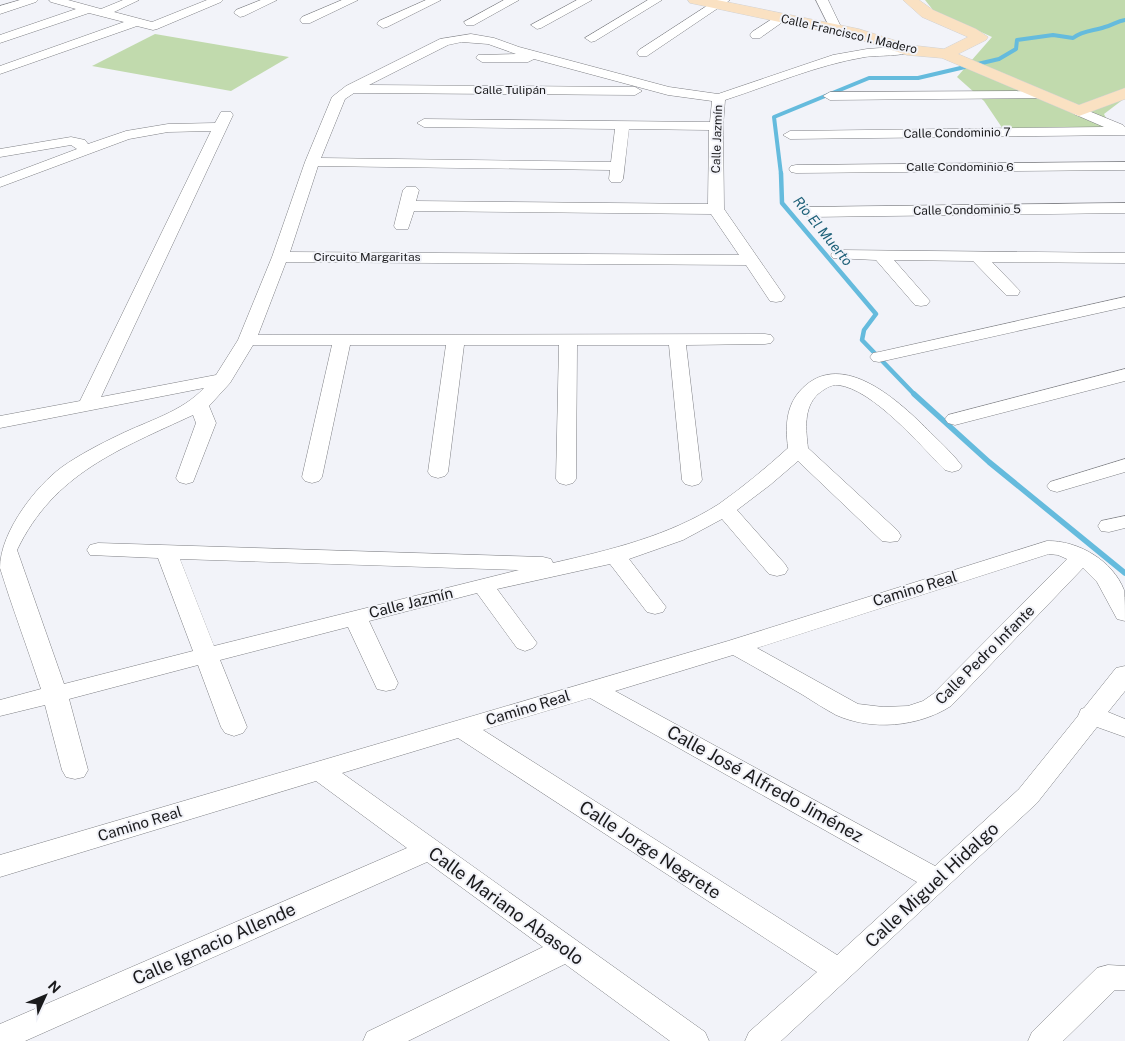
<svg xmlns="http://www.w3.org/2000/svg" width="1125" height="1041" viewBox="0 0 1125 1041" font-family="'Public Sans',sans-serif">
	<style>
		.green { fill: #c1daad }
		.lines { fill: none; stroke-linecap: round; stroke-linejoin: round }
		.stream-far2 { stroke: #65bbdd; stroke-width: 4 }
		.stream-far1 { stroke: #65bbdd; stroke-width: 4.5 }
		.stream { stroke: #65bbdd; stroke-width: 5.5 }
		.minor-casing { stroke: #7f8085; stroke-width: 1 }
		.major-casing { stroke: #d1d1d2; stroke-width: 1 }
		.minor { fill: #fff; fill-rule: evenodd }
		.major { fill: #fae1c2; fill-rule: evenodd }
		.labels { text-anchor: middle; stroke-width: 4; stroke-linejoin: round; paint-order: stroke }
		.far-street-label { font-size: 12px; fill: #1a1a1c; stroke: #f2f3f9 }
		.far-water-label { font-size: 14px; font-style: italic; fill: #1d6078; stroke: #f2f3f9 }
		.street-label { font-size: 15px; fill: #1a1a1c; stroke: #f2f3f9 }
		.near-street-label { font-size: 18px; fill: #1a1a1c; stroke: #f2f3f9 }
	</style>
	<rect width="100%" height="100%" fill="#f2f3f9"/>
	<g class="green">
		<polygon points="925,0 1125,0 1125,98 1104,114 1114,134 1007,135 984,101 957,77 992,37 933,10"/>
		<polygon points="155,34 289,57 231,91 92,66"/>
	</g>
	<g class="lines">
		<path class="stream-far2" d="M781,174L774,117L869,78H918L999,59L1016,49L1017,40L1053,35L1073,38C1083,30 1094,31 1105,27C1113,25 1117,21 1125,20"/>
		<polyline class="stream-far1" points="781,173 782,203 876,314 864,330 862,340 915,395"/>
		<polyline class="stream" points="914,394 989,462 1125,573"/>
		<defs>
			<g id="minor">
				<polygon points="20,0 38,0 36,2 0,14 0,6"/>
				<polygon points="49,0 68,0 101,9 123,0 139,0 114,12 152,22 207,0 223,0 221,2 157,29 153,30 137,26 0,74 0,66 124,22 89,13 0,43 0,35 76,9 51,2"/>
				<polygon points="261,0 277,0 244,16 240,17 234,13 236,10"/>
				<polygon points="342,0 358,0 310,23 302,23 300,20 302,17"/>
				<polygon points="426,0 441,0 387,27 383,28 377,24 379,21"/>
				<polygon points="504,0 519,0 474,25 466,25 464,22"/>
				<polygon points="577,0 592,0 541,28 537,29 531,25"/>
				<polygon points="648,0 662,0 595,41 591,42 585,38"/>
				<polygon points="716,0 730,0 647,56 639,56 637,53 639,50"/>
				<polygon points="816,0 828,0 842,29 840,32 832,32"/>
				<polygon points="780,14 786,18 784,21 760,38 752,38 750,35 752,32"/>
				<path d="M471,34L494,38L519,47L669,87L718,94L833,55L867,49L907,46L913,50C907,57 876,55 865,57C817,65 771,85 725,100L723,126L724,209L785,297L782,301L776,302L770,301L746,265L286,262L258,335L765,334L771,335L774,339L771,343L765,344L686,345L702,480L699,484L692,486L685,484L682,480L669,345H577L576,479L573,483L566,485L559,483L556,479L559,345H464L448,472L445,476L438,478L431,476L428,472L446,345H350L322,477L319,481L312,483L305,481L302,477L332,345H253L230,383L209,406L216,423L193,482L186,484L179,482L176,478L196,423L193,415C120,449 54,473 17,550L64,684L193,651L158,558L90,555L87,550L90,545L98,543L543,557L551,559L553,563C610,550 669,536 719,504C743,487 766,468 788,448C785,424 786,402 806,385C848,350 905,407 933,435C943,445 954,455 962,466L959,470L952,472L945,470C921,446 873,389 838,385C831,384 823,390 818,394C803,408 806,430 808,448L898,531L901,536L898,541L890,542L882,541L798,461L770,485L737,510L785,564L788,569L785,574L777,576L769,574L722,519L683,540L629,559L666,607L663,612L655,614L647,612L610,564L497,589L537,643L533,648L525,651L517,648L477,593L369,621L398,683L395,689L386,691L377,689L348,627L220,660L247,727L243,733L234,736L225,733L221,727L198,665L69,699L88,770L84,777L75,779L66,777L62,770L45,705L0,716V700L41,689C28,649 12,607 0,568C0,532 36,486 62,467C79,455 100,444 119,435C147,421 182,412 204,388L0,428V416L80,401L211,131L168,132L129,139L0,187V178L77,149L71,145L0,157V149L71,137L85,140L88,144L126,131L168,124L215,123L221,112H231L233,115L101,397L216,375L238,340L272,257L305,162L332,97L346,86L440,39ZM462,42L488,44L516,54L478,55L476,58L482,62H528L534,59L668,95L712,101L710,122L424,119L417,123L424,127L615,129L611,162L321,158L345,99L354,93L635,95L642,91L635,87L369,85L448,45ZM629,129L709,130L708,204L416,201L419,190L416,187H406L403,190L394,226L396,229H408L414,211L711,214L739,255L290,252L318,166L610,170L609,179L611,182H621L623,179ZM180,559L519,570L214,646Z"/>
				<polygon points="1043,91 1050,95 1048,98 830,100 823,96 830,92"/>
				<polygon points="1079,107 1123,125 1125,127 1125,135 790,139 783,135 790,131 1104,127 1074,114 1072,111 1074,108"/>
				<polygon points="1125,162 1125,170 796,173 791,172 789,169 791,166 796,165"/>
				<polygon points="1125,203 1125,213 809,217 804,215 801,212 804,209 809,207"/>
				<polygon points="839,250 1125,253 1125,263 992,262 1020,291 1018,295 1006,295 973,261 894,260 930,301 927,305 921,306 915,305 876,260 833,258 831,255 833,252"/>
				<polygon points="1125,297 1125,307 879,362 873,361 870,357 873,353 879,352"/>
				<polygon points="1125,369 1125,381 955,425 948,423 945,419 948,415"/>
				<polygon points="1125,459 1125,472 1057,492 1050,490 1047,486 1050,482"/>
				<polygon points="1125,516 1125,528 1109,532 1101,531 1098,526 1101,521"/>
				<path d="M1047,541C1078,540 1113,561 1124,590C1125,599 1125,612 1125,621L1117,619L1097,582L1083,568L951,706C918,727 872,731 836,715C825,709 814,702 803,695C780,682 757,668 733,655L615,691L935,866L1019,789L1078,716L1081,709L1084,708L1116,668L1125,666V691L1108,712L1125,719V737L1097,727L1037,803L781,1041H745L749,1032L817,972L458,738L342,773L705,1032L709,1041H670L565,964L408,1041H363L367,1032L543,947L427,862L25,1041H0V1024L407,848L316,781L0,877V855L728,641ZM1049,554L1058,555L1067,559L933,694L923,701L908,706L883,707L858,704L757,648ZM590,698L917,882L837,955L483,730Z"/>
				<polygon points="1108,965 1125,966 1125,990 1115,990 1063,1041 1028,1041 1032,1032 1097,968"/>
			</g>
			<polygon id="major" points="688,0 717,0 859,29 909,45 944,49 968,37 922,17 903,0 919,0 933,10 976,29 988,37 986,40 958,54 1079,105 1125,88 1125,99 1079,116 942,58 907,55 855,38 695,4 690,3"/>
		</defs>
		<use href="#minor" class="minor-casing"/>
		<use href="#major" class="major-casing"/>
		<use href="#minor" class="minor"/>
		<use href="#major" class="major"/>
	</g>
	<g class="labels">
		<g class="far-street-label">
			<text transform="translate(849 34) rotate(13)" y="4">Calle Francisco I. Madero</text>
			<text x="510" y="94">Calle Tulipán</text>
			<text transform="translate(957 133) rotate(-1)" y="4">Calle Condominio 7</text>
			<text transform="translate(717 139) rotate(-88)" y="4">Calle Jazmín</text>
			<text x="960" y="171">Calle Condominio 6</text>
			<text transform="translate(967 210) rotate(-1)" y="4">Calle Condominio 5</text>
			<text x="367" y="261">Circuito Margaritas</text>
		</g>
		<g class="far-water-label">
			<text transform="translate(823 231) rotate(51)" y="5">Rio El Muerto</text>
		</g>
		<g class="street-label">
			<text transform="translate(915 589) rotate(-17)" y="5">Camino Real</text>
			<text transform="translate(411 603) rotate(-14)" y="5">Calle Jazmín</text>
			<text transform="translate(985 655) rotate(-45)" y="5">Calle Pedro Infante</text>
			<text transform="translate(528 708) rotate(-17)" y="5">Camino Real</text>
			<text transform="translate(140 824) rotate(-17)" y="5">Camino Real</text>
		</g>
		<g class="near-street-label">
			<text transform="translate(765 784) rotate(29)" y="6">Calle José Alfredo Jiménez</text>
			<text transform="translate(650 850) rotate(33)" y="6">Calle Jorge Negrete</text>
			<text transform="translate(932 885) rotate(-43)" y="6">Calle Miguel Hidalgo</text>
			<text transform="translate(506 906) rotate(36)" y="6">Calle Mariano Abasolo</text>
			<text transform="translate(214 944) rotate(-24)" y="6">Calle Ignacio Allende</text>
		</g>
	</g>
	<g transform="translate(45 996) rotate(46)" stroke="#f2f3f9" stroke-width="4" paint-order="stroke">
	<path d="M0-4L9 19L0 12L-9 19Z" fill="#1a1a1c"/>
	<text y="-8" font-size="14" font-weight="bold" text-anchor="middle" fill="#1a1a1c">N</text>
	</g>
</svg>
